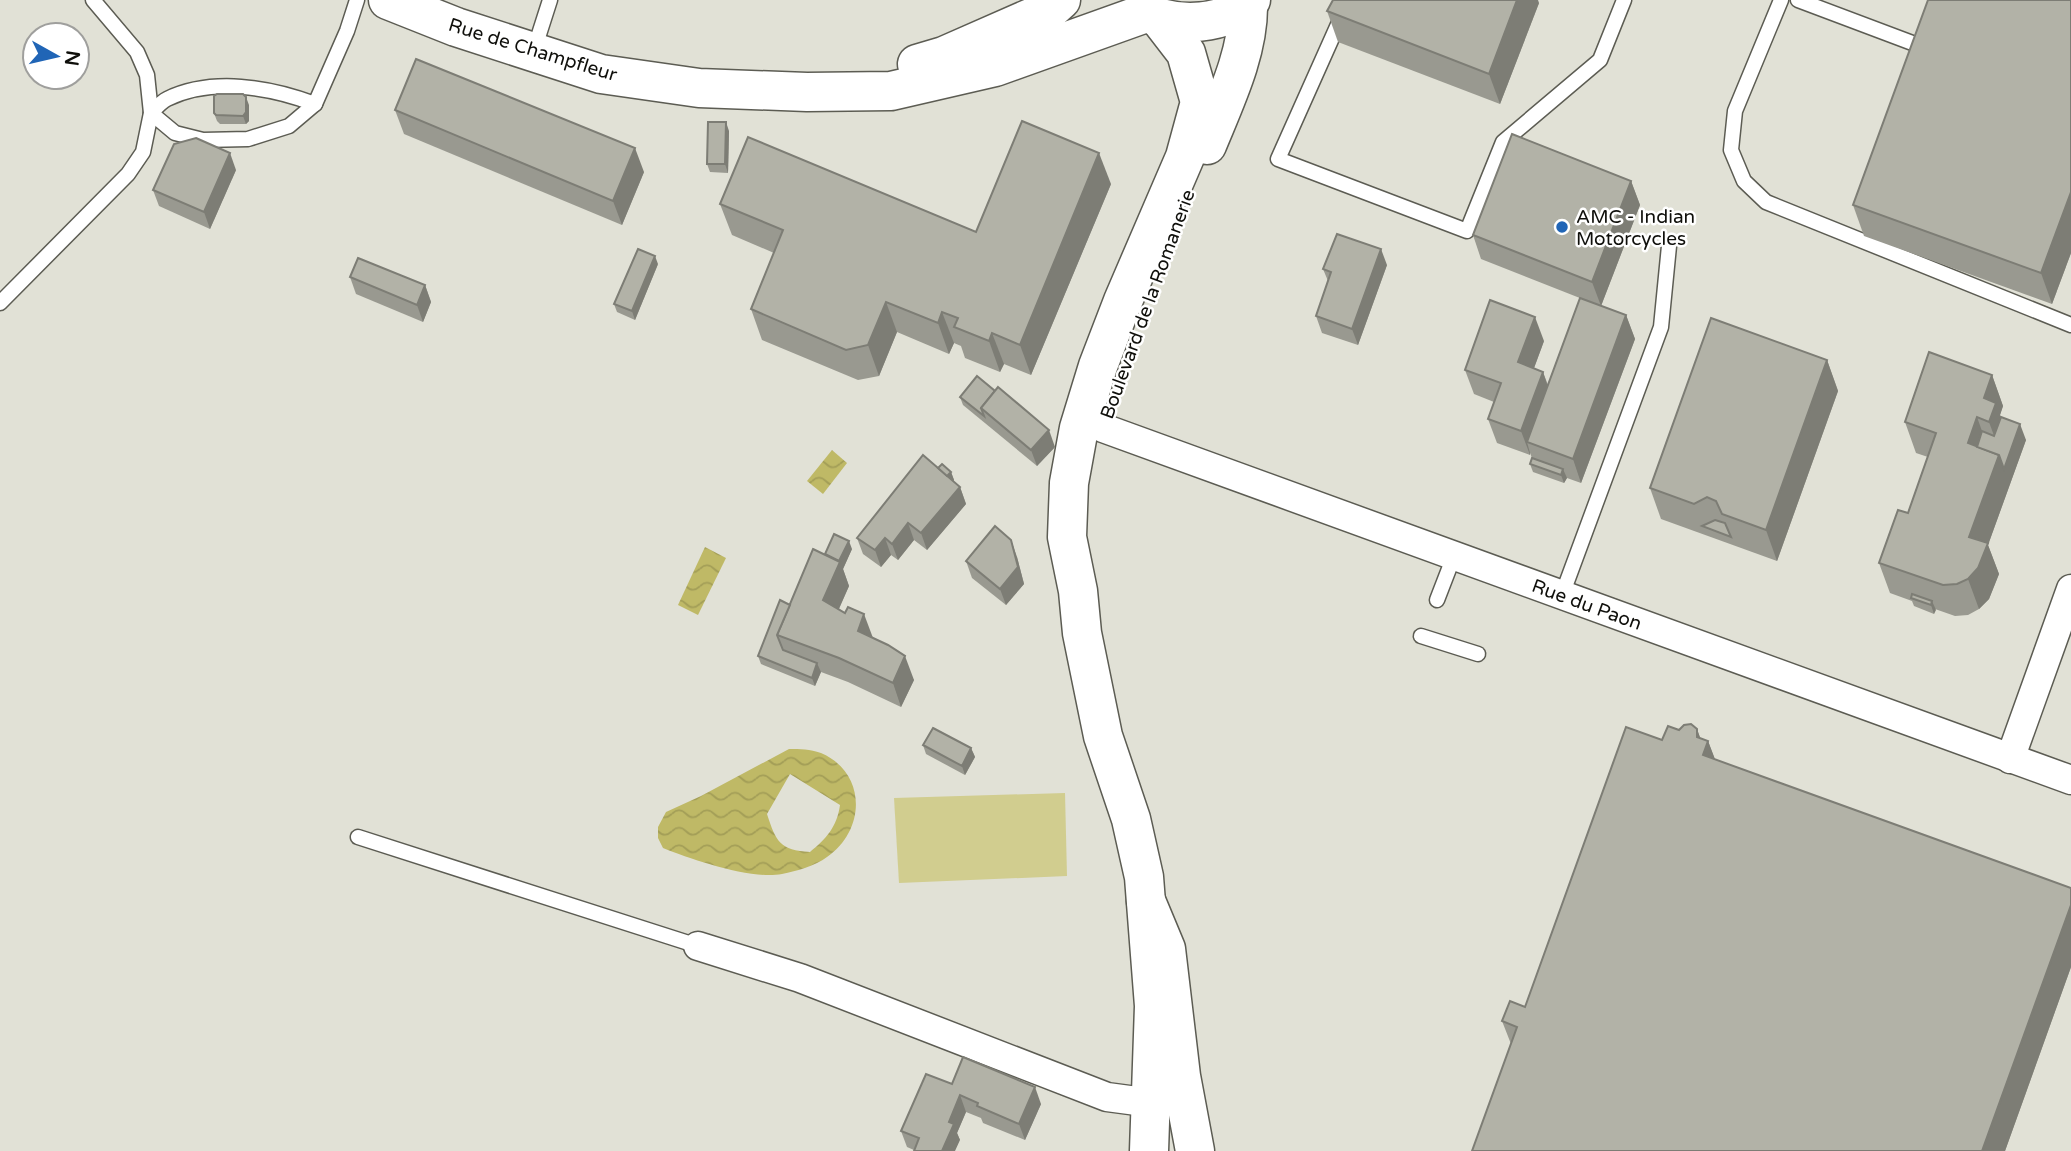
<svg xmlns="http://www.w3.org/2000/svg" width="2071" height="1151" viewBox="0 0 2071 1151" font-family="'Varela Round',sans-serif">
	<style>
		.pitch { fill: #d1cd8f }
		.water { fill: url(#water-waves); fill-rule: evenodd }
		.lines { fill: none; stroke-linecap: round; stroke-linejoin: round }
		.lane-casing { stroke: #5c5c53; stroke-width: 17 }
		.street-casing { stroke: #5c5c53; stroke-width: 31 }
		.secondary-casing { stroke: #5c5c53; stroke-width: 41 }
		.highway-casing { stroke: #5c5c53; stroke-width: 41 }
		.lane { stroke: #fff; stroke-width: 14 }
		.street { stroke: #fff; stroke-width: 28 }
		.secondary { stroke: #fff; stroke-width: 38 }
		.highway { stroke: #fff; stroke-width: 38 }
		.wall { fill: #999990 }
		.shaded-wall { fill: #7d7d75 }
		.building { fill: #b2b2a7; stroke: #7d7d75; stroke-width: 2 }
		.poi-dot { fill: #2065b6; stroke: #fff; stroke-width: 2.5 }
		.labels { text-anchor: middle; stroke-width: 5; stroke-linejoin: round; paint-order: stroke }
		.street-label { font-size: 19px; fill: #0f0f0b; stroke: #fff }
		.poi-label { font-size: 19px; fill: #0f0f0b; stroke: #fff; text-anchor: start }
	</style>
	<defs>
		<pattern id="water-waves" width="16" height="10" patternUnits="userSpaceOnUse" patternTransform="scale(1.75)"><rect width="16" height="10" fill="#bfb966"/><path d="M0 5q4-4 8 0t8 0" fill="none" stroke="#a39e57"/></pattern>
	</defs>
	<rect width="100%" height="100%" fill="#e1e1d6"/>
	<polygon class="pitch" points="1065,793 1067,876 899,883 894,798"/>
	<g class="water">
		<polygon points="832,450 847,463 823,494 807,481"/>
		<polygon points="705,547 726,558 698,615 678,605"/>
		<path d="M789,749C800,749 810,749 821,753C867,773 866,830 827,857C815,866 797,871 782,874C751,880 693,860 663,848L658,838V827L666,812L701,796ZM790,774L840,805C837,827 826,839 810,852C780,850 776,842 767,814Z"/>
	</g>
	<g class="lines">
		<defs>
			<g id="lane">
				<polyline points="1349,0 1278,159 1467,231 1503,142 1600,60 1624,0"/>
				<polyline points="1781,0 1735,111 1731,150 1744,181 1766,202 2071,325"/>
				<polyline points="1798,0 1923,47"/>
				<polyline points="534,50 550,0"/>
				<polyline points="151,113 175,133 203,140 248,139 289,126 315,104 347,31 357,0"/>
				<path d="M151,113C156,108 161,102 167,99C212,77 270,87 315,104"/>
				<polyline points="0,303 128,174 143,152 151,113 147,75 137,52 93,0"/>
				<polyline points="1562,595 1661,327 1669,246"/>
				<polyline points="1437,600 1454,556"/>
				<polyline points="1421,636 1478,654"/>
				<polyline points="358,837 698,946"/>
			</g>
			<g id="street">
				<polyline points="1103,428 2071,780"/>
				<polyline points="2010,759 2071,589"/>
				<polyline points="698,946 800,978 1107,1097 1152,1103"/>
			</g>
			<g id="secondary">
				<polyline points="388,0 456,27 601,74 699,88 807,92 891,91 995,67 1146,13"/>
				<path d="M1147,13C1179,27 1224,26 1251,0"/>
				<polyline points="917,64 944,56 1051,9 1061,0"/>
				<path d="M1207,145C1225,101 1249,52 1248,4"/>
				<polyline points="1149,1151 1154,1006 1144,877 1131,819 1103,736 1082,633 1078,591 1067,537 1069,483 1079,428 1098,366 1123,301 1185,157 1200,102 1186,53 1159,18"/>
			</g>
			<polyline id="highway" points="1146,901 1166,949 1181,1076 1195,1151"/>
		</defs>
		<use href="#lane" class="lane-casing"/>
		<use href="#street" class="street-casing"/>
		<use href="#secondary" class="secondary-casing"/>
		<use href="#highway" class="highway-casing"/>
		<use href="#lane" class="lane"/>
		<use href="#street" class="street"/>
		<use href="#secondary" class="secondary"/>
		<use href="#highway" class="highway"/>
	</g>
	<g class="wall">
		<polygon points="2071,0 2071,253 2052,304 1864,236 1853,205"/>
		<polygon points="1539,3 1500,104 1338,42 1327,11"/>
		<polygon points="249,105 249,121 246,124 220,124 217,121 214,113"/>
		<polygon points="395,110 644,172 622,225 404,134"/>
		<polygon points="729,131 728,173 710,172 707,164"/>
		<polygon points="236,170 210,229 159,206 153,190"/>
		<polygon points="1631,181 1640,205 1601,306 1626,315 1635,339 1581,483 1567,478 1564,483 1533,472 1530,464 1532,458 1530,453 1530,455 1497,443 1488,419 1494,402 1474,394 1465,370 1544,341 1534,368 1543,372 1548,385 1590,302 1481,259 1473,235"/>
		<polygon points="1111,184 1031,375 1004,364 1000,372 965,358 961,346 954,343 949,354 897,332 879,376 858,380 762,340 751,309 774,253 732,235 720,204 976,232"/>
		<polygon points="658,264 635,320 617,312 614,304"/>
		<polygon points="1387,265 1358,345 1322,333 1316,316 1328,281 1323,269"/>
		<polygon points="350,277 425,285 431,302 423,322 356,294"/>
		<polygon points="1827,360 1838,391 1777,561 1661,519 1650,488"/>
		<polygon points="1992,375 2003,406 2000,415 2001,417 2026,440 1988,545 1999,574 1989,599 1979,609 1968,615 1955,616 1935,609 1934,614 1914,606 1912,601 1890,593 1879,563 1908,513 1928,457 1916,453 1905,422"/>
		<polygon points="960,397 1055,447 1037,466 963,405"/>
		<polygon points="938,468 951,472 954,480 953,482 960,487 966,504 927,550 914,540 898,560 891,555 881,567 863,554 857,538"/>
		<polygon points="852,549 843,569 849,586 839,609 873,638 914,680 901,707 848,682 821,672 815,686 761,664 758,656 790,605 825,554"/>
		<polygon points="1017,557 1024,584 1006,605 972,578 966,561"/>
		<polygon points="1697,729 1700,738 1708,741 1715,760 2071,888 2071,967 2005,1151 1472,1151 1511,1044 1502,1021 1525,1007 1662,740 1679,730"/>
		<polygon points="923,745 971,748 975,757 965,775 926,754"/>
		<polygon points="952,1084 1041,1104 1025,1140 983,1123 981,1118 966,1112 957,1133 960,1140 914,1150 907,1147 901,1131"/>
	</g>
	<g class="shaded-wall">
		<polygon points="1517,0 1538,0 1539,3 1500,104 1489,74"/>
		<polygon points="246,97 249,105 249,121 246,124 243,116"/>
		<polygon points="726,122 729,131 728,173 725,164"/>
		<polygon points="635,148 644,172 622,225 613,201"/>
		<polygon points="230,153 236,170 210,229 204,212"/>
		<polygon points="1099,153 1111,184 1031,375 1020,345"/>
		<polygon points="1631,181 1640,205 1601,306 1592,282"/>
		<polygon points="2071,192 2071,253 2052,304 2041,273"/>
		<polygon points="1381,249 1387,265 1358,345 1352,329"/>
		<polygon points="655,256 658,264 635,320 632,311"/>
		<polygon points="425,285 431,302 423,322 417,305"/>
		<polygon points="886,302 897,332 879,376 868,345"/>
		<polygon points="942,312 954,343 949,354 938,323"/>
		<polygon points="1626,315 1635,339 1581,483 1573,459"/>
		<polygon points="1535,317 1544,341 1527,387 1518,362"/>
		<polygon points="992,333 1004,364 1000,372 989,341"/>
		<polygon points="1827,360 1838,391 1777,561 1766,530"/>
		<polygon points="1543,372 1551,396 1527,442 1530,453 1530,455 1521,431"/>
		<polygon points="1992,375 2003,406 2000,415 2007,434 2000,452 1989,422 1984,398"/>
		<polygon points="1977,417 1988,448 1984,462 1968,443"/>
		<polygon points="2020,424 2026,440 1988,545 1999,574 1989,599 1979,609 1968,579 1969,537 1999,455"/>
		<polygon points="1049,430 1055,447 1037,466 1031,450"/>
		<polygon points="1563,469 1567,478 1564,483 1561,475"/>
		<polygon points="951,472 954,480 948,488 945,479"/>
		<polygon points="960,487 966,504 927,550 921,533"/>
		<polygon points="908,523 914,540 898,560 892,544"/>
		<polygon points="885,538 891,555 881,567 875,550"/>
		<polygon points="1011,540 1017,557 1024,584 1006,605 1000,589"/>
		<polygon points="849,541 852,549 843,569 849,586 832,624 823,600 834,572"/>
		<polygon points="1932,601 1936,610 1934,614 1931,605"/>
		<polygon points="864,614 873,638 858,631"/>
		<polygon points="905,656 914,680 901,707 893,683"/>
		<polygon points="817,663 821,672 815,686 812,678"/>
		<polygon points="1697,729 1705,751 1708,741 1720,772 1714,786 1697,737"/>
		<polygon points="971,748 975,757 965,775 962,766"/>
		<polygon points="2071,905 2071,967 2005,1151 1982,1151"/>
		<polygon points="1035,1087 1041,1104 1025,1140 1019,1124"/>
		<polygon points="960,1095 966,1112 957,1133 960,1140 955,1151 942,1151 949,1122"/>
	</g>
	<g class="building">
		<polygon points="1333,0 1517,0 1489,74 1327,11"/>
		<polygon points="1928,0 2071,0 2071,192 2041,273 1853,205"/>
		<polygon points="416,59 635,148 613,201 395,110"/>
		<polygon points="217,94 243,94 246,97 246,112 243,116 216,115 214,113 214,96"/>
		<polygon points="1022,121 1099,153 1020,345 992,333 989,341 954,327 958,318 942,312 938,323 886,302 868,345 846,350 751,309 783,230 720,204 748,137 976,232"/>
		<polygon points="708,122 726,122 725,164 707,164"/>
		<polygon points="1512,134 1631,181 1592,282 1473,235"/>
		<polygon points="196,138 230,153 204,212 153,190 174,144"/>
		<polygon points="1337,234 1381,249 1352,329 1316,316 1331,272 1323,269"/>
		<polygon points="638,249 655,256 632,311 614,304"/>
		<polygon points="358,258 425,285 417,305 350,277"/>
		<polygon points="1580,298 1626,315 1573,459 1527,442"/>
		<polygon points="1490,300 1535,317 1518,362 1543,372 1521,431 1488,419 1501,383 1465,370"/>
		<polygon points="1711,318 1827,360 1766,530 1722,514 1716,501 1707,497 1694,504 1650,488"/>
		<polygon points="1929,352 1992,375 1984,398 1996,403 1989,422 1977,417 1968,443 1999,455 1969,537 1988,543 1978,568 1968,579 1957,584 1943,585 1879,563 1898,510 1908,513 1936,433 1905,422"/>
		<polygon points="977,376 995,391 981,408 984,416 960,397"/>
		<polygon points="998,387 1049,430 1031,450 981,408"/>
		<polygon points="2001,417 2020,424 2004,469 1999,455 1977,447 1982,431 1994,436"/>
		<polygon points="923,455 960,487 921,533 908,523 892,544 885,538 875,550 857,538"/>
		<polygon points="1532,458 1563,469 1561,475 1530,464"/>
		<polygon points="942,464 951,472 947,476 938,468"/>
		<polygon points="1715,520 1725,523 1731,537 1702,526"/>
		<polygon points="995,526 1011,540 1018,567 1000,589 966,561"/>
		<polygon points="834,534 849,541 839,561 825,554"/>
		<polygon points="813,549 840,562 823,600 845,613 848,607 864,614 858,631 888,645 905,656 893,683 839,658 777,635"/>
		<polygon points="1912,594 1932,601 1931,605 1911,598"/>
		<polygon points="780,600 790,605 777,635 783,650 817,663 812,678 758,656"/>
		<polygon points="1691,724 1697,729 1697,737 1708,741 1703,755 2071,888 2071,905 1982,1151 1472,1151 1517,1027 1502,1021 1510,1001 1525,1007 1626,727 1662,740 1668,726 1679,730 1684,725"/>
		<polygon points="933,728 971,748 962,766 923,745"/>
		<polygon points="963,1057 1035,1087 1019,1124 977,1106 978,1103 960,1095 949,1122 954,1124 942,1151 914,1151 919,1138 901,1131 926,1074 952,1084"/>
	</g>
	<circle class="poi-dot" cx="1562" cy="227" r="7"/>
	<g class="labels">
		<g class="street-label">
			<text transform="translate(533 49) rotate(17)" y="7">Rue de Champfleur</text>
			<text transform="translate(1147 304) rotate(-70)" y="7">Boulevard de la Romanerie</text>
			<text transform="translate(1587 604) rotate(20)" y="7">Rue du Paon</text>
		</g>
		<g class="poi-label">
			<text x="1576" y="223">AMC - Indian<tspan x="1576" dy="22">Motorcycles</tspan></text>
		</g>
	</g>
	<g transform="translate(56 56) rotate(98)"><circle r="33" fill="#ffffff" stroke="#9f9f9d" stroke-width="2"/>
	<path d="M0-5L12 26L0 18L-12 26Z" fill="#2065b6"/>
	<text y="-10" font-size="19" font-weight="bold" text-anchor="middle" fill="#0f0f0b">N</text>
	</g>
</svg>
